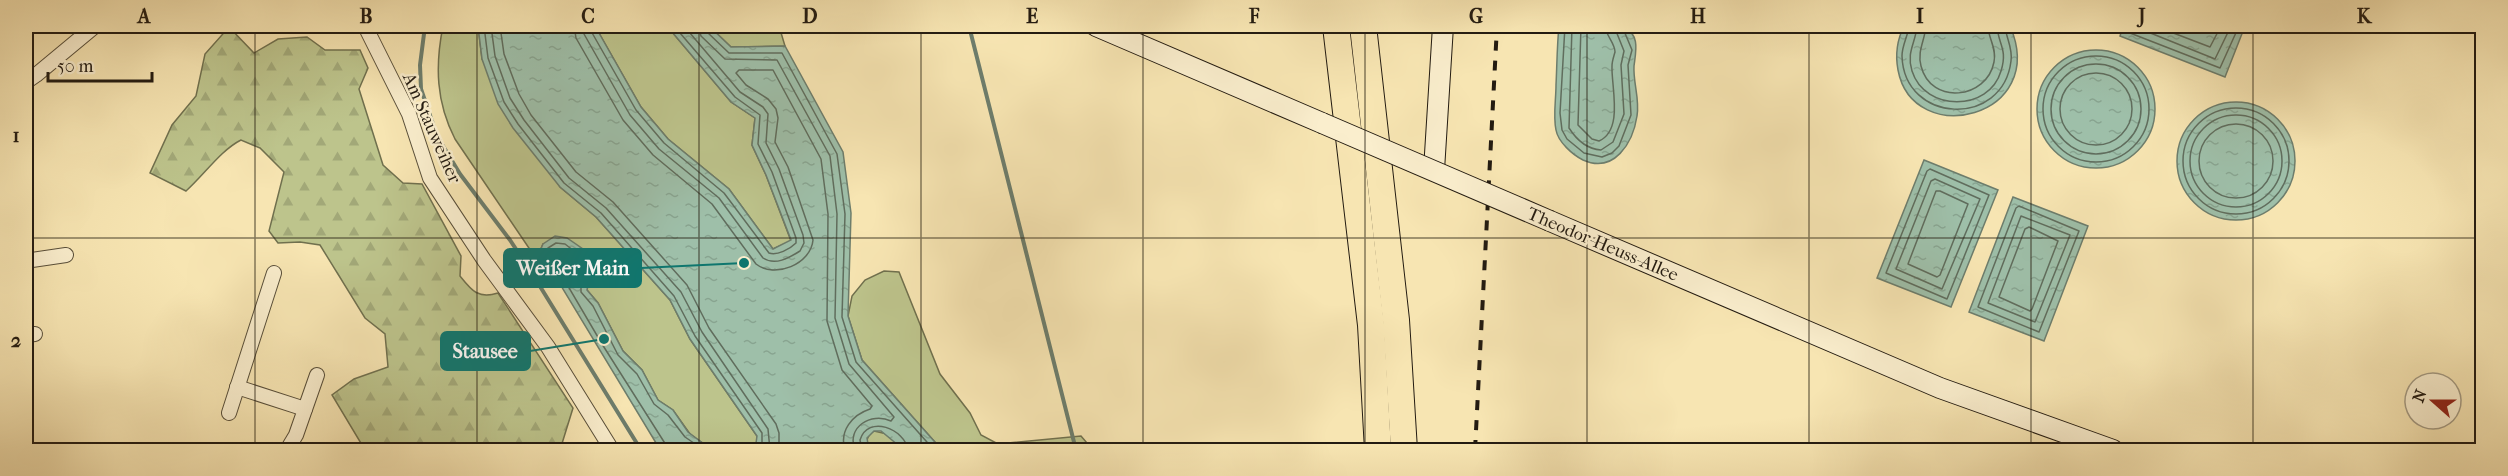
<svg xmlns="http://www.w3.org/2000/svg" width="2508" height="476" viewBox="0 0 2508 476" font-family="'IM FELL French Canon',serif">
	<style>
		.green { fill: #bdc48c; stroke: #70704e; stroke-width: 1.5 }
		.forest { fill: url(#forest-firs); stroke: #70704e; stroke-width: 1.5 }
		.water { fill: url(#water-ripples); stroke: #6d7d6c; stroke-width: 1.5 }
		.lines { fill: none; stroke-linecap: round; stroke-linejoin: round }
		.shore { stroke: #606d5d; stroke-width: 1.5 }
		.stream { stroke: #6d7d6c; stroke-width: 4 }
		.street-casing { stroke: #584e39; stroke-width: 16 }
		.secondary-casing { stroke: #231b11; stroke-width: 22 }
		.highway-casing { stroke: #231b11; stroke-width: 28 }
		.street { stroke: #faeecd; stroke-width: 14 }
		.secondary { stroke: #faeecd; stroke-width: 20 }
		.highway { stroke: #f7e5b2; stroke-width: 26 }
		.rail { stroke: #231b11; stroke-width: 4; stroke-dasharray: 10 10; stroke-linecap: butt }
		.secondary-bridge-casing { stroke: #231b11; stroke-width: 22; stroke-linecap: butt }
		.secondary-bridge { stroke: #faeecd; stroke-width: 20 }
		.grid { fill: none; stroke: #231b11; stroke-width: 1.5; stroke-opacity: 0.55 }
		.labels { text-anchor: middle; stroke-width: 5; stroke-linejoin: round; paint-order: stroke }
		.street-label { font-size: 18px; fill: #231b11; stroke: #faeecd }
		.leader { fill: none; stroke: #0f766e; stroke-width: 2 }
		.callout-dot { fill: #0f766e; stroke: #faeecd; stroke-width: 2 }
		.callout { fill: #0f766e; stroke: #0f766e; stroke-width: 2 }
		.callout-label { font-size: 20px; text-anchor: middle; font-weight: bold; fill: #fff }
		.neatline { fill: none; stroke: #231b11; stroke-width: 2 }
		.grid-label { font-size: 20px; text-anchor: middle; font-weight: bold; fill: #231b11 }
	</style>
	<defs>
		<pattern id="forest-firs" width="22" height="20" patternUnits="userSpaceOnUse" patternTransform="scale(1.5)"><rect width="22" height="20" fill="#bdc48c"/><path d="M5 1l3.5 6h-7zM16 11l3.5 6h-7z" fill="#a2a878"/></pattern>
		<pattern id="water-ripples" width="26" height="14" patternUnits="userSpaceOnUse" patternTransform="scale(1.5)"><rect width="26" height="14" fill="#9ebfa9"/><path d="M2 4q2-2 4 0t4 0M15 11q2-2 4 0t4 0" fill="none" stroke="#88a490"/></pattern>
	</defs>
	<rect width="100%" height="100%" fill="#f7e5b2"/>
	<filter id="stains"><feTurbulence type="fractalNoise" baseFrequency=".00333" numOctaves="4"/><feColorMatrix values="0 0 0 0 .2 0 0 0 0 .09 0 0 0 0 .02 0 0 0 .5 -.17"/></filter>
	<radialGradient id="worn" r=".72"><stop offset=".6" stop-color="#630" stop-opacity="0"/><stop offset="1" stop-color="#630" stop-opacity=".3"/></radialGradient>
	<g class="green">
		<path d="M443,26H478L482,59L560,187L596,217L670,300L690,339L757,436V448L755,450H719L704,444L690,434L673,410L658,400L642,370L623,351L598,303L587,290L591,269L587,260L543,244L540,251L533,254L455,139C436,102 435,66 443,26Z"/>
		<polygon points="595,26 667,26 731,102 755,118 752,145 766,175 791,241 773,249 729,189 668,139 641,107"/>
		<polygon points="709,26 779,26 785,46 731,47"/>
		<polygon points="884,271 899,272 940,374 970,413 981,435 998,444 1081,436 1093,450 942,450 862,360 848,316 852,296 865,280"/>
		<polygon points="874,431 887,434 904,450 869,450 866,442 870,433"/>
	</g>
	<path class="forest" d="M229,27L254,53L278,39L307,37L325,50H360L368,68L359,89L383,165L403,183L422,184L461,256L460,276C472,291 478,299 498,293L573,408L560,450H365L332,395L354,379L388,367L385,334L365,318L320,245L300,242L278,243L269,231L284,172L260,148L241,140C221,150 204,175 186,191L150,173L172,125L196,96L205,54Z"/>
	<g class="water">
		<polygon points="478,26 595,26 641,107 668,139 729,189 773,249 791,240 766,175 752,145 755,118 731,102 667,26 709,26 731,47 785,46 843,152 851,213 848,316 862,360 942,450 904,450 881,431 874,431 867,438 869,450 755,450 757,436 690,339 670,300 596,217 560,187 513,128 498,104 482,59"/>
		<path d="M1559,26H1624C1640,36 1636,50 1634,66C1633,83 1640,99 1637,116C1633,143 1614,174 1583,160C1573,155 1558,142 1556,130C1553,116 1556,100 1556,85C1557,65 1557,45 1559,26Z"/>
		<path d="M1904,26H2010C2050,118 1913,150 1898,70C1895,54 1897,40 1904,26Z"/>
		<polygon points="2123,26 2245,26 2225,77 2120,36"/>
		<circle cx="2096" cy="109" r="59"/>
		<circle cx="2236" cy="161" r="59"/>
		<polygon points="1924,160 1998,190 1951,307 1877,278"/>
		<polygon points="2013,197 2088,226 2044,341 1969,312"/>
		<polygon points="555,236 567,238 583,249 591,269 587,290 598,303 623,351 642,370 658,400 673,410 688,432 704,444 719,450 663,450 656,443 540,251 543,244"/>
	</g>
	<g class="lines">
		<g class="shore">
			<polyline points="484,26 488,58 504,102 518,124 564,183 601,213 674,296 695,336 762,433 762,450"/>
			<polyline points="491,26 495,56 510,98 524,120 569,178 606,208 681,292 702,332 768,429 770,450"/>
			<polyline points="500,26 504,54 519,94 531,115 576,172 613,202 687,285 709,328 776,424 779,433 779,450"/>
			<path d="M574,26L576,38L623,120L653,155L712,204L756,264C775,279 811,264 813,240L788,167L775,142L778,118L776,109L768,99L746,85L736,73L739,70H773L821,159L828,214L827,321L842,370L872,406L870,409C852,415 839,431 845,450"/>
			<path d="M583,26L584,34L630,115L659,149L719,198L763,258C775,266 789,258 800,251L804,243L803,235L779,169L766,143L768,114L763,107L740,92L684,26"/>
			<path d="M590,26L591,31L636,110L664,143L724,193L769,253C777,256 790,249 796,243V238L772,172L758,144L760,115L735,97L674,26"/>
			<path d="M698,26L701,36L725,59L777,60L830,156L837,214L835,318L849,364L894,417L891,421C871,412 846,427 855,450"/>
			<polyline points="705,26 707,32 729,53 782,53 837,154 845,214 842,317 856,362 934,450"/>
			<polyline points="1565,26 1560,113 1562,130 1567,139 1584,153 1602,157 1612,153 1619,146 1631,115 1628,65 1632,50 1622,26"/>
			<path d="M1572,26L1569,128C1576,139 1587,149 1601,150L1613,142L1624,114L1621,65L1624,51L1614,26"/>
			<path d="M1581,26L1578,125L1592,139L1599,141C1624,130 1611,86 1612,66C1612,61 1614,56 1615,52C1615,43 1606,36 1605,26"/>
			<path d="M1909,26C1908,36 1902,45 1902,56C1904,124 2003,128 2011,61C2013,48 2006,38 2005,26"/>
			<path d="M1917,26C1916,42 1906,52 1912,71C1925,112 1989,112 2001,71C2008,49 1998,44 1997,26"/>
			<path d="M1926,26C1925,40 1917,51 1921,66C1931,106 1987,99 1994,62C1997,48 1988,38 1988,26"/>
			<polyline points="2129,26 2130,33 2220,68 2239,26"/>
			<polyline points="2136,26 2138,28 2215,59 2231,26"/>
			<polyline points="2155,26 2210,47 2221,26"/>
			<circle cx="2096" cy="109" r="53"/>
			<circle cx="2096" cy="109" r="45"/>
			<circle cx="2096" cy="109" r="36"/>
			<circle cx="2236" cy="161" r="53"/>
			<circle cx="2236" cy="161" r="46"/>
			<circle cx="2236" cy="161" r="37"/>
			<polygon points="1930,169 1989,195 1947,299 1886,273 1927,171"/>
			<polygon points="1935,179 1980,199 1942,289 1896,269 1931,181"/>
			<polygon points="1936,191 1940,191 1968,204 1940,275 1937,277 1908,264"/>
			<polygon points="2019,206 2079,231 2039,332 1978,307 2016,208"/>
			<polygon points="2021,216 2070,235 2035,322 1988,303"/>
			<polygon points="2029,227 2058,241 2032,309 2030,311 1999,297 2025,229"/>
			<polygon points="563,251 572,258 576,270 574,276 570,275 558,255 559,252"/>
			<polyline points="667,450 666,445 602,344 548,252 548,248 556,243 565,244 578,254 584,270 581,280 581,292 593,306 618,355 637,374 654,404 668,415 685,437 704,450"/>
			<path d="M862,450L860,440C868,414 905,429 908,450"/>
		</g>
		<g class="stream">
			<polyline points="425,26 420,65 421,89 437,136 460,174 510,240 533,275 641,450"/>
			<polyline points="969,26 1076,450"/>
		</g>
		<defs>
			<g id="street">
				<polyline points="365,26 409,114 430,178 484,260 548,347 612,450"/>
				<polyline points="26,82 36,75 95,26"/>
				<polyline points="26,258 32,260 66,255"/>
				<polyline points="26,335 35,334"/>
				<polyline points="237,387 305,409"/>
				<polyline points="229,413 274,273"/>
				<polyline points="287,450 296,435 317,375"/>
			</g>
			<g id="secondary">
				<polyline points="1096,26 1322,123"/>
				<polyline points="1434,170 1443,26"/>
				<polyline points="1550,221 1940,388 2113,450"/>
			</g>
			<g id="highway">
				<polyline points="1336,26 1371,325 1378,450"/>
				<polyline points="1363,26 1396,320 1404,450"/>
			</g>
		</defs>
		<use href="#street" class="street-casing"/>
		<use href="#secondary" class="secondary-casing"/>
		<use href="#highway" class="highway-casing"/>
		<use href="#street" class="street"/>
		<use href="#secondary" class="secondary"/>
		<use href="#highway" class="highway"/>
		<polyline class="rail" points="1475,450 1497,26"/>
		<defs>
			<polyline id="secondary-bridge" points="1322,123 1550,221"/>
		</defs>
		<use href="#secondary-bridge" class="secondary-bridge-casing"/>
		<use href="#secondary-bridge" class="secondary-bridge"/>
	</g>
	<path class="grid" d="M255,26V450M477,26V450M699,26V450M921,26V450M1143,26V450M1365,26V450M1587,26V450M1809,26V450M2031,26V450M2253,26V450M26,238H2482"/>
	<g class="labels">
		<g class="street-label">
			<text transform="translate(432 128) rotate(66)" y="6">Am Stauweiher</text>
			<text transform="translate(1603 244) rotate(23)" y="6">Theodor-Heuss-Allee</text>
		</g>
	</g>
	<path class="leader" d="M744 263L641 268M604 339L530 351"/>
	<g class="callout-dot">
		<circle cx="744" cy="263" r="6"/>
		<circle cx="604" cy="339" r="6"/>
	</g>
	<g class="callout">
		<rect x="504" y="249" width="137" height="38" rx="6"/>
		<rect x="441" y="332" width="89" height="38" rx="6"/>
	</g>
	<g class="callout-label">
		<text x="573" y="275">Weißer Main</text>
		<text x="485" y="358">Stausee</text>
	</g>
	<rect width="2508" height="476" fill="none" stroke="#f7e5b2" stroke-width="66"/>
	<g transform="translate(2433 401) rotate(291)"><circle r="28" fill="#faeecd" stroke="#a49a82" stroke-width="1.5"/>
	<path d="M0-4.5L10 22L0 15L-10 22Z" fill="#8f2418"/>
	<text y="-9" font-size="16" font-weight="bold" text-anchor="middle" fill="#231b11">N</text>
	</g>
	<path d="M48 72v9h104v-9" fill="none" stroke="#231b11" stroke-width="3"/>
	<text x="57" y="72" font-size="18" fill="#231b11" stroke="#faeecd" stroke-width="4.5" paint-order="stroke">50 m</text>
	<rect x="33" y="33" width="2442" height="410" class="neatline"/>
	<g class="grid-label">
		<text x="144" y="23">A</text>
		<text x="366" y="23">B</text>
		<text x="588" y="23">C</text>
		<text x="810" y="23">D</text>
		<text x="1032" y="23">E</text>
		<text x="1254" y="23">F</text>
		<text x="1476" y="23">G</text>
		<text x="1698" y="23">H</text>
		<text x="1920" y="23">I</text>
		<text x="2142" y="23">J</text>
		<text x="2364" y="23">K</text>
		<text x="16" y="142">1</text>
		<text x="16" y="347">2</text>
	</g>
	<rect width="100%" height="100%" filter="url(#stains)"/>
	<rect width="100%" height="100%" fill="url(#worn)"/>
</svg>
